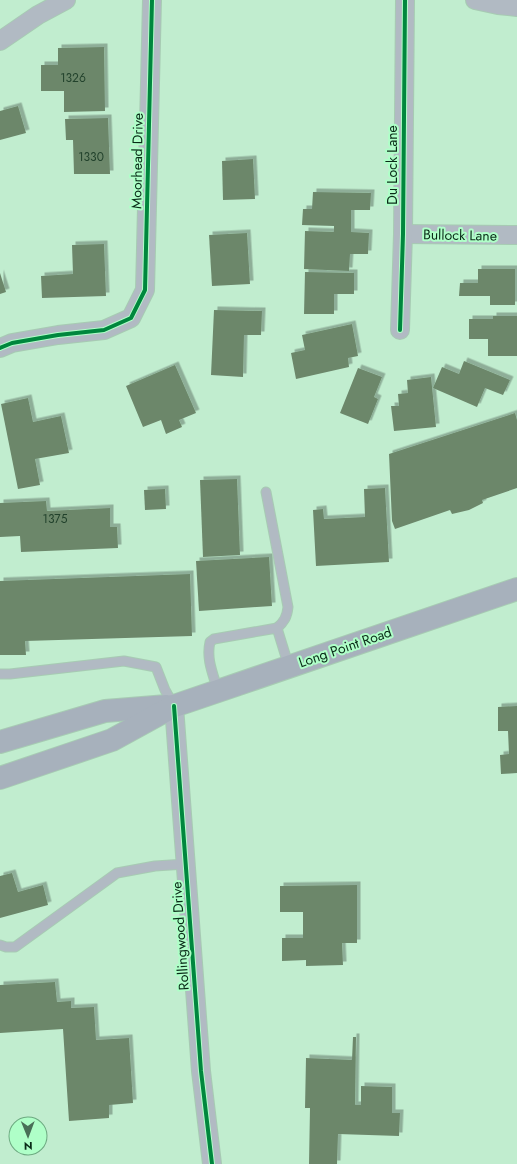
<svg xmlns="http://www.w3.org/2000/svg" width="517" height="1164" viewBox="0 0 517 1164" font-family="Jost,sans-serif">
	<style>
		.building { fill: #6c876b; filter: url(#shadow) }
		.lines { fill: none; stroke-linecap: round; stroke-linejoin: round }
		.service-casing { stroke: #a7cbb3; stroke-width: 11 }
		.minor-casing { stroke: #a7cbb3; stroke-width: 20 }
		.secondary-casing { stroke: #a7cbb3; stroke-width: 24 }
		.service { stroke: #b1bac3; stroke-width: 9 }
		.minor { stroke: #b1bac3; stroke-width: 18 }
		.secondary { stroke: #a7b1bc; stroke-width: 22 }
		.cycleway-casing { stroke: #afffc8; stroke-width: 6 }
		.cycleway { stroke: #00873e; stroke-width: 4 }
		.labels { text-anchor: middle; stroke-width: 4; stroke-linejoin: round; paint-order: stroke }
		.number-label { font-size: 12px; fill: #22422c }
		.street-label { font-size: 14px; fill: #092b17; stroke: #afffc8 }
	</style>
	<defs>
		<filter id="shadow"><feDropShadow dx="3.5" dy="-3.5" stdDeviation="0" flood-color="#0004"/></filter>
	</defs>
	<rect width="100%" height="100%" fill="#c1edcf"/>
	<g class="building">
		<polygon points="104,47 105,111 64,112 64,91 41,91 41,65 58,65 58,48"/>
		<polygon points="18,106 26,133 0,140 0,111"/>
		<polygon points="108,118 110,174 74,174 73,140 66,140 65,119"/>
		<polygon points="253,159 255,199 223,200 222,161"/>
		<polygon points="313,192 371,193 370,210 351,210 351,232 369,233 368,254 350,254 349,271 304,269 305,231 334,232 334,226 302,225 303,209 312,209"/>
		<polygon points="247,233 250,284 212,286 209,235"/>
		<polygon points="104,244 106,296 42,298 41,276 73,274 72,245"/>
		<polygon points="478,269 515,269 515,305 490,305 490,296 459,296 460,283 478,283"/>
		<polygon points="305,272 354,273 354,294 334,294 334,314 304,314"/>
		<polygon points="0,273 6,292 0,294"/>
		<polygon points="214,310 262,311 261,335 244,335 243,377 211,375"/>
		<polygon points="493,316 517,316 517,356 488,356 488,339 469,339 469,319 493,319"/>
		<polygon points="352,324 358,356 348,358 349,367 296,379 291,353 305,350 302,335"/>
		<polygon points="464,361 510,380 503,395 485,388 477,407 433,388 442,367 459,374"/>
		<polygon points="175,365 196,413 179,420 182,427 166,434 161,420 143,427 126,386"/>
		<polygon points="358,368 382,377 374,397 378,399 368,424 340,413"/>
		<polygon points="431,377 436,427 394,431 391,406 399,406 398,394 408,393 407,380"/>
		<polygon points="28,398 33,422 61,416 69,453 35,459 40,485 18,489 1,404"/>
		<polygon points="515,413 517,420 517,488 482,500 483,503 469,510 452,514 450,510 395,529 392,521 389,454"/>
		<polygon points="237,479 240,555 203,557 200,480"/>
		<polygon points="385,488 389,562 316,566 313,510 323,509 324,519 365,517 364,489"/>
		<polygon points="165,489 166,509 145,510 144,490"/>
		<polygon points="46,501 47,511 110,508 110,527 117,527 118,548 21,552 20,536 0,537 0,503"/>
		<polygon points="269,557 272,606 199,611 196,561"/>
		<polygon points="190,574 192,636 25,641 26,655 0,655 0,581"/>
		<polygon points="517,706 517,773 501,774 500,755 509,754 508,731 498,731 498,707"/>
		<polygon points="12,873 18,892 43,885 48,905 0,918 0,876"/>
		<polygon points="357,885 357,943 342,943 343,965 306,966 306,960 282,961 282,938 303,938 303,912 280,912 280,886"/>
		<polygon points="55,982 57,1002 71,1001 71,1008 94,1007 96,1040 129,1038 133,1103 109,1105 109,1118 69,1121 63,1029 0,1033 0,985"/>
		<polygon points="353,1037 356,1037 355,1105 361,1105 361,1086 392,1087 392,1113 400,1113 399,1136 338,1134 337,1164 309,1164 310,1108 305,1108 306,1058 352,1060"/>
	</g>
	<g class="lines">
		<defs>
			<g id="service">
				<path d="M266,492L288,607C287,617 284,622 277,628"/>
				<polyline points="0,674 10,674 124,661 156,667 165,690 174,706"/>
				<path d="M218,691C213,674 206,659 210,642L214,639L277,628L289,667"/>
				<polyline points="0,945 6,947 15,947 117,873 155,866 186,864"/>
			</g>
			<g id="minor">
				<polyline points="475,0 498,5 517,7"/>
				<polyline points="0,41 38,15 66,0"/>
				<polyline points="403,234 517,235"/>
				<polyline points="400,330 403,234 405,0"/>
				<polyline points="0,348 12,343 58,335 104,330 131,318 145,290 152,0"/>
				<polyline points="174,706 201,1071 212,1164"/>
			</g>
			<g id="secondary">
				<polyline points="0,742 105,711 167,706"/>
				<polyline points="0,778 112,740 174,706 517,589"/>
			</g>
		</defs>
		<use href="#service" class="service-casing"/>
		<use href="#minor" class="minor-casing"/>
		<use href="#secondary" class="secondary-casing"/>
		<use href="#service" class="service"/>
		<use href="#minor" class="minor"/>
		<use href="#secondary" class="secondary"/>
		<defs>
			<g id="cycleway">
				<polyline points="400,330 403,234 405,0"/>
				<polyline points="0,348 12,343 58,335 104,330 131,318 145,290 152,0"/>
				<polyline points="174,706 201,1071 212,1164"/>
			</g>
		</defs>
		<use href="#cycleway" class="cycleway-casing"/>
		<use href="#cycleway" class="cycleway"/>
	</g>
	<g class="labels">
		<g class="number-label">
			<text x="73" y="82">1326</text>
			<text x="91" y="161">1330</text>
			<text x="55" y="523">1375</text>
		</g>
		<g class="street-label">
			<text transform="translate(137 161) rotate(-89)" y="5">Moorhead Drive</text>
			<text transform="translate(392 165) rotate(-90)" y="5">Du Lock Lane</text>
			<text transform="translate(460 235) rotate(1)" y="5">Bullock Lane</text>
			<text transform="translate(345 647) rotate(-19)" y="5">Long Point Road</text>
			<text transform="translate(180 936) rotate(-94)" y="5">Rollingwood Drive</text>
		</g>
	</g>
	<g transform="translate(28 1136) rotate(179)"><circle r="19" fill="#afffc8" stroke="#6daa81"/>
	<path d="M0-3L7 15L0 10L-7 15Z" fill="#496f57"/>
	<text y="-6" font-size="11" font-weight="bold" text-anchor="middle" fill="#092b17">N</text>
	</g>
</svg>
